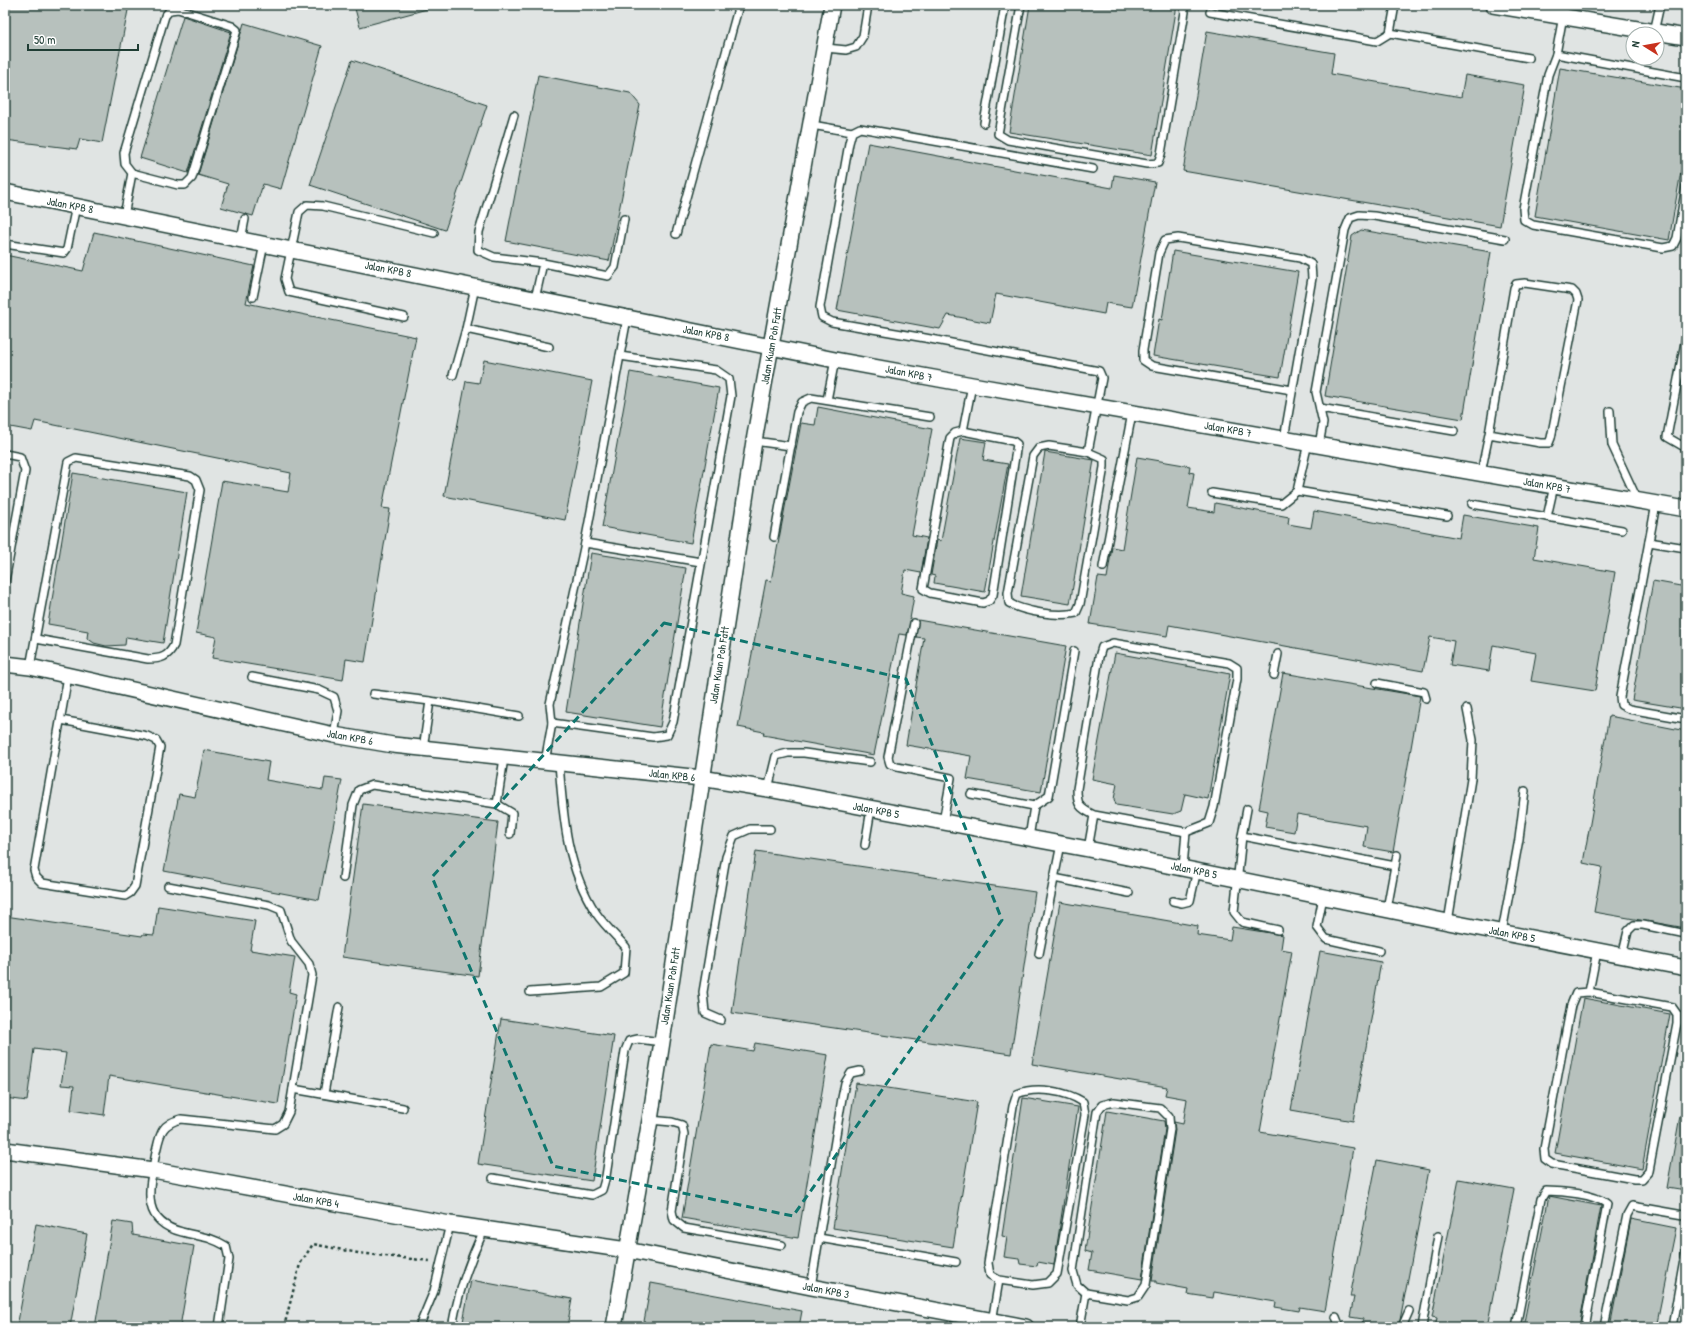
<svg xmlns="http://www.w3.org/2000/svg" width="1691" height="1332" viewBox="0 0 1691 1332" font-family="'Patrick Hand',sans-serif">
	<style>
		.built { fill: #e0e4e3; fill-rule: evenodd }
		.building { fill: #b7c1bd; stroke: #1f3d34 }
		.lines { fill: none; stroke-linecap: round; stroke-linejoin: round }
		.lane-casing { stroke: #1f3d34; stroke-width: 10 }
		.street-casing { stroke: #1f3d34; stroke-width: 18 }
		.path { stroke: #1f3d34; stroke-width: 2.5; stroke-dasharray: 3 3; stroke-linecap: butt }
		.lane { stroke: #fff; stroke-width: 7 }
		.street { stroke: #fff; stroke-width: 15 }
		.marked { fill: none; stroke: #0f766e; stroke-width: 3; stroke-dasharray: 8 5; stroke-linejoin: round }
		.labels { text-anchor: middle; stroke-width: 3.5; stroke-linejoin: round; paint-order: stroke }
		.street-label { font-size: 11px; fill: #1f3d34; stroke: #fff }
	</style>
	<rect width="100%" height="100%" fill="#f2f3f3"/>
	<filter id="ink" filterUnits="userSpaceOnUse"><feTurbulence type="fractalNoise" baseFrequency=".025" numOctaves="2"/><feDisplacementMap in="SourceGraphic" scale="8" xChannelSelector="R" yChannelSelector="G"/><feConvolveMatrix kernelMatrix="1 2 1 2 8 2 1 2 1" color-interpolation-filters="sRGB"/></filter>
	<g filter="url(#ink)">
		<path class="built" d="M5,5H1686V1327H5ZM1633,34H1657V58H1633Z"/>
		<g class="building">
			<polygon points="5,5 129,5 102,143 80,139 77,149 5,140"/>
			<polygon points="354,5 427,5 427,9 360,27"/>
			<polygon points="1030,5 1177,5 1152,155 1009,132"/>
			<polygon points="183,16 231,32 188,173 140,158"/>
			<polygon points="244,23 322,46 281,189 263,184 253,216 221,207 228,184 198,175"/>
			<polygon points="1207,31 1334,53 1331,74 1461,97 1465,75 1525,85 1500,226 1183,171"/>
			<polygon points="352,60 487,105 445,230 310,185"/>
			<polygon points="1560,68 1686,89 1686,143 1669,240 1535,216"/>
			<polygon points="538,75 630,93 640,105 609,261 506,241"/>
			<polygon points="868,143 1112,188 1114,175 1155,182 1132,307 1106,303 1104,314 996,294 990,323 948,315 940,329 837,310"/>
			<polygon points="1361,230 1491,252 1463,419 1325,396 1352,236"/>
			<polygon points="94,232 254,266 246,303 416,337 382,508 390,509 365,662 346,659 343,680 212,658 216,637 196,633 222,481 288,492 291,473 35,421 32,431 5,426 5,255 83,271"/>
			<polygon points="1173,251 1298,272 1280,377 1153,356 1159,319 1162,320"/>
			<polygon points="484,360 592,381 565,520 444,496 466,381 479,383"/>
			<polygon points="630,372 719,388 691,543 602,527"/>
			<polygon points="818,407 932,429 912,535 927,538 921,573 905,570 901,593 914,596 910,619 911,619 907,635 899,634 874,755 763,735 764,732 738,727 766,580 771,581 801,423 815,425"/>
			<polygon points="960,438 986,442 983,460 1008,464 985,592 934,583 935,576 931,575 937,540 941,541"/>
			<polygon points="1045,452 1094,460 1070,604 1021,596"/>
			<polygon points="1137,457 1190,466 1189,472 1194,473 1188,508 1214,512 1215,503 1289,517 1288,524 1311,528 1314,511 1459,538 1463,515 1539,528 1534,558 1615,572 1595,691 1531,681 1536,653 1493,645 1489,671 1450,665 1454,641 1430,637 1423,671 1169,625 1167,636 1090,624 1098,577 1107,578 1112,547 1122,549"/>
			<polygon points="73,473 187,492 163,643 126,637 125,645 106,646 94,643 87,638 88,631 48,624"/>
			<polygon points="591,553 686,568 660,727 566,712"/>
			<polygon points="1653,581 1686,587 1686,709 1632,700"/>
			<polygon points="918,620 1066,646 1041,792 967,779 971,756 906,745 924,638 916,637"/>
			<polygon points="1115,653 1230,674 1208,799 1185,794 1181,811 1173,814 1116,805 1114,799 1117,784 1092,779"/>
			<polygon points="1283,673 1420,696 1393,852 1364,847 1367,826 1297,814 1294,832 1265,827 1268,811 1259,809"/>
			<polygon points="1609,716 1686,731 1686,928 1594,912 1602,867 1583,863"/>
			<polygon points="204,750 269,762 266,780 323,790 325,778 342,780 319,900 164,871 179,794 195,797"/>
			<polygon points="363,804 498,822 478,976 342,957"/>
			<polygon points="756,851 1035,892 1011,1054 732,1013"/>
			<polygon points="1060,902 1198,926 1197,935 1230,940 1232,927 1283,935 1281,949 1292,951 1260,1132 1353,1148 1325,1311 1300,1307 1299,1311 1275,1307 1276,1302 1214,1292 1213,1298 1187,1294 1188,1289 1156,1283 1156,1281 1152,1281 1175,1130 1174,1122 1183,1124 1187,1099 1165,1095 1167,1087 1032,1064"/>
			<polygon points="158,906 255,921 250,950 295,957 289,992 296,994 278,1104 109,1076 104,1115 71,1110 74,1086 61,1085 66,1053 34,1049 27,1101 5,1098 5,916 142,936 143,934 154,935"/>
			<polygon points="1320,951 1381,962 1353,1121 1291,1110"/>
			<polygon points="1583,998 1670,1014 1642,1169 1555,1153"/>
			<polygon points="501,1019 614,1036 592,1181 478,1164"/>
			<polygon points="755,1043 828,1055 798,1238 682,1218 711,1044 753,1051"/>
			<polygon points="856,1083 977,1102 953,1247 833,1228"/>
			<polygon points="1023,1098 1078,1107 1054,1265 1038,1262 1037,1266 1020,1264 1019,1259 1004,1257 1007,1237 1002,1236"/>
			<polygon points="1107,1111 1164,1121 1165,1129 1142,1279 1089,1270 1092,1253 1085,1251"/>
			<polygon points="1680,1116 1686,1117 1686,1191 1667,1188"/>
			<polygon points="1377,1160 1429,1170 1400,1320 1398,1324 1387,1322 1386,1327 1362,1323 1363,1319 1350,1317 1354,1297 1350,1297"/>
			<polygon points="1459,1179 1514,1189 1487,1327 1435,1327 1437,1318 1432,1317"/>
			<polygon points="1549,1196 1601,1206 1579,1327 1523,1327"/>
			<polygon points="1631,1219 1676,1228 1656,1327 1610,1327"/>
			<polygon points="113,1221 132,1224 133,1235 194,1246 180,1327 95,1327"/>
			<polygon points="36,1224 87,1234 70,1327 17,1327"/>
			<polygon points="471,1280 572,1299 567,1327 462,1327"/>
			<polygon points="651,1283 802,1311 799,1327 643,1327"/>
		</g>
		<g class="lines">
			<defs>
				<g id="lane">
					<polyline points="1021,5 998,134 1008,140 1147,164 1158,163 1161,154 1185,12 1183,5"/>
					<polyline points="1565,5 1556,54 1548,75 1523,209 1524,220 1533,225 1663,248 1673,246 1677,238 1686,186"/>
					<polygon points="178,9 232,26 237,30 192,178 185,185 178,185 132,173 125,164 124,153 165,16 170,10"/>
					<polyline points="1210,12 1377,41 1390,33 1395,5"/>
					<polyline points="1654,32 1660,5"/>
					<polyline points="1390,33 1529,58"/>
					<polyline points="826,48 846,50 856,47 863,36 868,5"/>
					<polyline points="1556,54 1686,78"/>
					<polyline points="514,115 479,232 478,250 494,257 543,263 535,299"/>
					<polyline points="984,123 1005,5"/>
					<polyline points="812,125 852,132"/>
					<polyline points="124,216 132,173"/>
					<polyline points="676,234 739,5"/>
					<polyline points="241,240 245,219"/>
					<polyline points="5,244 64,253 67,249 76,206"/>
					<polyline points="543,263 608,276 615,267 624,219"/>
					<polyline points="253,297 264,244"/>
					<polyline points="404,317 289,292 285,279 299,212 307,205 323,206 434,233"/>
					<polyline points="466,329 549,347"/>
					<polyline points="1686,337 1667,437 1686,448"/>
					<polyline points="453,375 466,329 475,287"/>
					<polyline points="827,400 835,360"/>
					<polyline points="1320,408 1454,431"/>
					<polyline points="1610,411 1612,445 1638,501"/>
					<polyline points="963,431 955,433 950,438 923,589 930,593 983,603 989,601 993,595 1017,444 1013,441 963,431 972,385"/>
					<polyline points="1284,439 1312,278 1311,264 1300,258 1178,238 1165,240 1159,253 1143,350 1143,360 1152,366 1292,390"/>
					<polyline points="754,441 791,446"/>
					<polyline points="1319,445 1323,423 1316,392 1345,230 1350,218 1359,215 1374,216 1505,239"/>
					<path d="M1088,452L1049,446L1039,448L1033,456L1008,593L1009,603C1024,612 1058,617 1076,613L1080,604L1104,467V459L1088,452L1102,378L1099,371L925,338L832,322L822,317L820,307L849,143L852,132L860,128L1093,169"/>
					<polyline points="5,454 20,457 25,471 5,581"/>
					<polyline points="1481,473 1489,434 1514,288 1516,284 1525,283 1572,290 1576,294 1578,300 1551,438 1549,443 1540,443 1489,434"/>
					<polyline points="1297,491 1447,516"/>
					<polyline points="1212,493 1281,504 1297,491 1308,443"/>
					<polyline points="1472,504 1622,530"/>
					<polyline points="1656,504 1620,697 1621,705 1629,709 1686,719"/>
					<polyline points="1547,517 1554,486"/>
					<polyline points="774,537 797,412 802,402 811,398 930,417"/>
					<polyline points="1649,542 1686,548"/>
					<polyline points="585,543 701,562"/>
					<polyline points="1103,567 1132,413"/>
					<polyline points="914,623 888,757 890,764 897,767 951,778 943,822"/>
					<path d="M30,667L68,462L76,458L190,476L196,480L200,490L198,501L174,645C168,657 161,659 148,659L36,639"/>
					<polyline points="1274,675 1278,654"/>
					<polyline points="252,677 319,690 334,697 338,711 334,735"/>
					<polyline points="1377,683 1424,692 1426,699"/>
					<polyline points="373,694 430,701 519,716"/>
					<polyline points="61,720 147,736 156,740 160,747 135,886 130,893 125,896 42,883 36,877 34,870 68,676"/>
					<polyline points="552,723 653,737 667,735 673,722 731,396 729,379 716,370 620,356"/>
					<polyline points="423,749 430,701"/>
					<polyline points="504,758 497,804 512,813 510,834"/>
					<polyline points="545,762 552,723 550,704 585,543 627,318"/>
					<polyline points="768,789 776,756 788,753 804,753 870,762"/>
					<polyline points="971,794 1034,806 1029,838"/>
					<polyline points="1034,806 1049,796 1074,651"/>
					<polyline points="1247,809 1242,836 1234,912 1242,922 1278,930"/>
					<polyline points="1242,836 1395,866"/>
					<polyline points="865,845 871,809"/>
					<path d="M1088,849L1094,815C1079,808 1077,805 1077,789L1099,657L1102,647L1113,643L1229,663L1237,668V679L1214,807L1209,823L1186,832L1094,815"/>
					<polyline points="1183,867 1186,832"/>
					<polyline points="343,878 353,805 359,790 372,785 497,804"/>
					<polyline points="1054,878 1129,893"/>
					<path d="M168,886L269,905L281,910L291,941L309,964L312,975L289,1112L283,1124L275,1129L181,1119C161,1124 160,1134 156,1152C150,1186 138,1221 182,1232C200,1237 209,1236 226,1246L229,1259L219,1327"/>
					<polyline points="1323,897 1317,927 1326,939 1379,951"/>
					<polyline points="1173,901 1182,903 1190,901 1197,870"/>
					<polyline points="1387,909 1397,855"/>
					<polyline points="1448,922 1471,779 1473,740 1467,709"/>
					<polyline points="1502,932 1519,839 1525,791"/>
					<polyline points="1039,954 1061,844"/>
					<polyline points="1622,956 1628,931 1634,925 1643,925 1686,934"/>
					<path d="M530,992L601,987L624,973L626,947C616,936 604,925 596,913C566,867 563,815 559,763"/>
					<polyline points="1589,992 1576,993 1571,1005 1544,1149 1545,1159 1552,1164 1634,1179 1642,1179 1649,1171 1677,1023 1677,1014 1672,1007 1589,992 1597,951"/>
					<polyline points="721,1020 705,1013 703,992 726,857 734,836 750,829 770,829"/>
					<polyline points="293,1089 403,1108"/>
					<polyline points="324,1094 339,1007"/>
					<polygon points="1114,1102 1160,1108 1169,1117 1170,1129 1146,1285 1138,1297 1128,1300 1086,1293 1077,1285 1073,1271 1097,1112 1102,1105"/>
					<polyline points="650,1120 672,1122 682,1125 684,1134 672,1211 674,1220 684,1228 782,1245"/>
					<polyline points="493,1178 592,1195 602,1190 606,1176 625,1051 629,1041 638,1039 662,1042"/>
					<polyline points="819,1238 956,1262"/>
					<polyline points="811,1287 842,1098 845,1083 851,1073 860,1071"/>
					<polyline points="1336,1317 1340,1327"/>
					<path d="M992,1322L999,1280L990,1275L988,1263L1013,1106L1017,1094C1036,1086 1066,1091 1083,1102L1085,1115L1057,1274L1048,1283L1033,1285L999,1280"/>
					<polyline points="419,1327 434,1291 450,1224"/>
					<path d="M452,1327C458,1293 469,1261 484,1230"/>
					<polyline points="1080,1327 1086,1293"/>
					<polyline points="1402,1327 1409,1311"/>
					<polyline points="1422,1327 1438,1236"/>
					<path d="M1516,1327L1541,1199L1546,1191C1562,1191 1595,1194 1607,1204L1584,1327"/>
					<polyline points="1604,1327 1627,1215 1632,1206 1683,1215 1686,1218"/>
					<polyline points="1672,1327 1686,1249"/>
				</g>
				<g id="street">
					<polyline points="1493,5 1686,37"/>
					<polyline points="5,192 835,360 972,385 1686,509"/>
					<polyline points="5,664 30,667 334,735 393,745 701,778 768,789 1088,849 1448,922 1686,968"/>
					<polyline points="5,1150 153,1170 450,1224 627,1250 811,1287 1026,1327"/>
					<polyline points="614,1327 650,1120 754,441 832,5"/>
				</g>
			</defs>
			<use href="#lane" class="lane-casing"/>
			<use href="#street" class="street-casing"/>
			<polyline class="path" points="284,1327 300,1264 313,1244 358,1253 430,1261"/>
			<use href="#lane" class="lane"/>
			<use href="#street" class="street"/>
		</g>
	</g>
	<path class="marked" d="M664,623L906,679L1002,920L793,1216L553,1166L432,877Z"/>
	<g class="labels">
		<g class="street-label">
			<text transform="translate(70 205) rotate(11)" y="4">Jalan KPB 8</text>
			<text transform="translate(388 269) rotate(11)" y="4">Jalan KPB 8</text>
			<text transform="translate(706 333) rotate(11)" y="4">Jalan KPB 8</text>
			<text transform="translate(771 346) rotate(-80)" y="4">Jalan Kuan Poh Fatt</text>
			<text transform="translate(909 373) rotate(11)" y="4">Jalan KPB 7</text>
			<text transform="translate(1228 429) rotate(10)" y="4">Jalan KPB 7</text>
			<text transform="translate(1547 485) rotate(10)" y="4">Jalan KPB 7</text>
			<text transform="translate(719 665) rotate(-81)" y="4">Jalan Kuan Poh Fatt</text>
			<text transform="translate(350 737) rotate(10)" y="4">Jalan KPB 6</text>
			<text transform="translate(672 775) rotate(6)" y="4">Jalan KPB 6</text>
			<text transform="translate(876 810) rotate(11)" y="4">Jalan KPB 5</text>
			<text transform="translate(1194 870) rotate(12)" y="4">Jalan KPB 5</text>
			<text transform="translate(1512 934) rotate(11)" y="4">Jalan KPB 5</text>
			<text transform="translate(670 986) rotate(-81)" y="4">Jalan Kuan Poh Fatt</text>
			<text transform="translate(316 1200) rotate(10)" y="4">Jalan KPB 4</text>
			<text transform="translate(826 1290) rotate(11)" y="4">Jalan KPB 3</text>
		</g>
	</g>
	<rect width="1691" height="1332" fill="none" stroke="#fff" stroke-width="20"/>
	<rect x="10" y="10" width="1671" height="1312" fill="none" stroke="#1f3d34" stroke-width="1.5" filter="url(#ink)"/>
	<g transform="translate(1645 46) rotate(281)"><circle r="19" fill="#ffffff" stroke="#a5b1ae"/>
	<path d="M0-3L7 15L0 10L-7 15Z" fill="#c8321e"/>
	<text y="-6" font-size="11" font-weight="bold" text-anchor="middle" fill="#1f3d34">N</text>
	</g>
	<path d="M28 44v6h110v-6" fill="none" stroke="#1f3d34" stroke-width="2"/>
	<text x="34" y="44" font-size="12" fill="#1f3d34" stroke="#ffffff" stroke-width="3" paint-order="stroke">50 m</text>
</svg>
